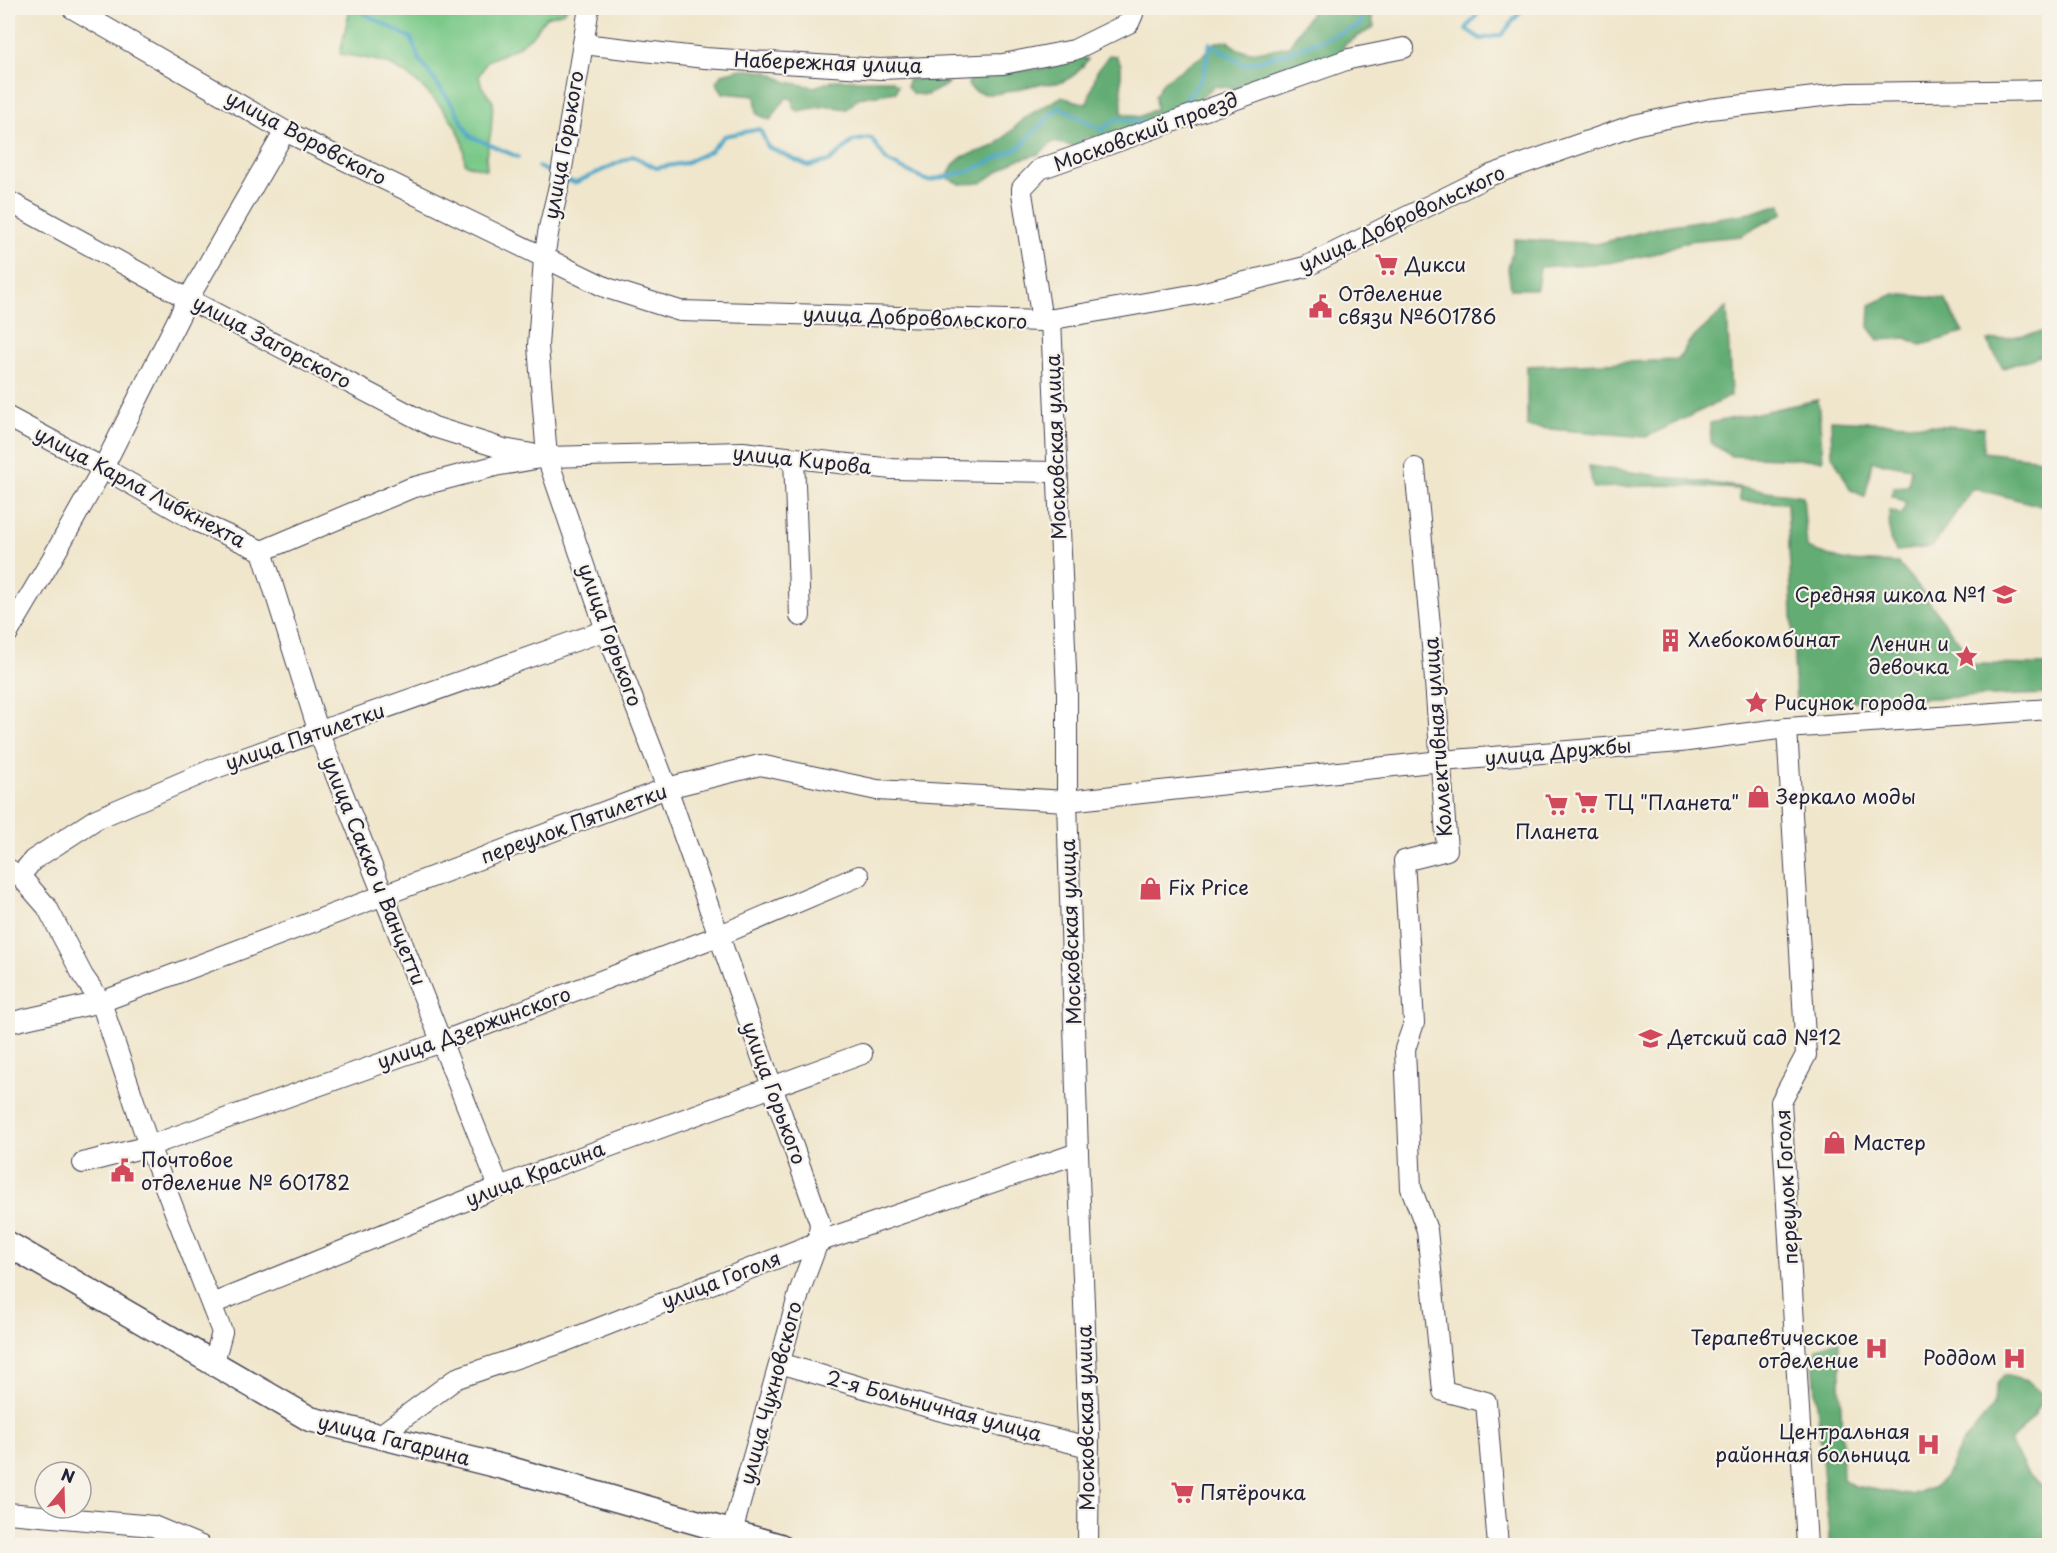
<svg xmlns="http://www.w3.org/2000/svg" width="2057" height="1553" viewBox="0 0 2057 1553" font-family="'Playpen Sans',sans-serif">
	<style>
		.green { fill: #7ac989; stroke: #4e7662; stroke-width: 1.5 }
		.forest { fill: #63ad75; stroke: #426858; stroke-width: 1.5 }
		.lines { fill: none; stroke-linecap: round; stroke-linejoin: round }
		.stream { stroke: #49a6c7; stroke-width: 4 }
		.minor-casing { stroke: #413f51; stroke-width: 22 }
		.major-casing { stroke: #413f51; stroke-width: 27 }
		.minor { stroke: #fff; stroke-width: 20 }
		.major { stroke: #fff; stroke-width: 24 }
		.labels { text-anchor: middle; stroke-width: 4.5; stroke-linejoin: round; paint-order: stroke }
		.street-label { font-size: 20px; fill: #22223b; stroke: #f7f3e8 }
		.poi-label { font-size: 20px; fill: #22223b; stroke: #f7f3e8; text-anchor: start }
	</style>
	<rect width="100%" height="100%" fill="#f7f3e8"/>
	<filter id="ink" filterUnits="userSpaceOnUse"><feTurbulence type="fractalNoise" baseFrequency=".0167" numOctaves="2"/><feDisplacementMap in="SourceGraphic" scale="12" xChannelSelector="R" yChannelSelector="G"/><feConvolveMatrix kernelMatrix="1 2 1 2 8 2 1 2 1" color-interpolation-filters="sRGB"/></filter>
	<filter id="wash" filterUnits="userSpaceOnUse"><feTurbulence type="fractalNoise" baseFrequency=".008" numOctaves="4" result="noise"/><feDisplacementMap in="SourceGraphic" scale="24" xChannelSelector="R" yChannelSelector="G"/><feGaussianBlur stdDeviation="1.35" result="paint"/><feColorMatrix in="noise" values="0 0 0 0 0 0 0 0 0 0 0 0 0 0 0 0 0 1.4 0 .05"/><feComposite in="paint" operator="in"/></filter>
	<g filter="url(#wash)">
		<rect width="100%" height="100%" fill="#f0e6cc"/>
		<path class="green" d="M350,8H567L564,12L546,17L531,37L516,48L487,61L479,76L482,87L493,102L491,132L486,156L487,170L465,164C464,156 464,145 461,137C450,112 418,79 394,67C378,59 359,57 340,54Z"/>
		<g class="forest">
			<path d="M1314,8H1362L1372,17L1374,27L1345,44L1340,56L1299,64L1252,90L1214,86L1184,115L1113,139L1086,137L1076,147L1053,142L1039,154L1014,161L981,183L960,184L947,178L953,165L962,157L995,146L1027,116L1061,97L1087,104L1097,71L1109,55L1116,56L1121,65L1122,113L1139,117L1156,109L1155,96L1163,82L1202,56L1216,42L1229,41C1242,60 1269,49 1289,46Z"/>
			<path d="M1079,57L1088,59C1082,68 1074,77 1064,81C1056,85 1048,83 1040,84C1022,86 983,105 968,85L970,77L977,72L1042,69Z"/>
			<polygon points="741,69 768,72 787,82 814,87 835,80 891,80 898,86 896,92 858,98 847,109 826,106 798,111 793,108 793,99 786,98 770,120 757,114 755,96 723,93 716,82 722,74"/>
			<polygon points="915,79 942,80 949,84 927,95 913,94 907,87 908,80"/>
			<polygon points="1781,204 1783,213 1741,236 1688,241 1653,254 1608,263 1540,267 1537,289 1511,289 1508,268 1515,239 1597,244 1665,226 1750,213"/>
			<polygon points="1894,294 1945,299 1963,333 1921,345 1906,338 1879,340 1869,327 1870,305"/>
			<polygon points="1727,307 1731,396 1646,437 1527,427 1527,366 1678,360 1689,342"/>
			<polygon points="2049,331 2049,353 2003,368 1987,341"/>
			<polygon points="1818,400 1823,460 1731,456 1711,443 1710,423"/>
			<polygon points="1831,420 1984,428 1983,452 2049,460 2049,508 1973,488 1932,547 1896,551 1890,539 1889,510 1902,515 1906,502 1892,496 1893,487 1908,486 1911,468 1872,461 1865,497 1851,490 1832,455"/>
			<polygon points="1589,466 1803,496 1807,548 1845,561 1898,563 1919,588 1961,645 1965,664 2049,665 2049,694 1796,703 1787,503 1740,501 1739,489 1669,485 1593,488"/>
			<polygon points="1839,1340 1843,1479 1854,1486 1900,1494 1911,1495 1934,1486 1945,1478 1962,1444 1993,1406 1997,1384 2004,1375 2027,1381 2045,1397 2034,1416 2010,1442 2028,1474 2049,1492 2049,1545 1830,1545 1813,1360 1816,1349"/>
		</g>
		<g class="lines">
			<g class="stream">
				<polyline points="357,8 363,13 411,38 419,59 454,107 470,136 518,157"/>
				<polyline points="1482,8 1466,29 1481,39 1502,35 1523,8"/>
				<polyline points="1176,112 1203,77 1210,43 1244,65 1282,54 1359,26 1366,8"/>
				<polyline points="538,167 554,174"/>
				<polyline points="566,180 575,183 633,156 656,168 685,163 710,151 724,136 760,129 768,147 808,166 830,161 853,141 871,138 887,161 928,181 972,170 1020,147 1059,107 1102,130 1116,119 1147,123"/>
			</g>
		</g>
	</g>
	<g filter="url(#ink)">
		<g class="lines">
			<defs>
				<g id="minor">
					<polyline points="72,8 285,131 607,288 680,311 1042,321 1197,294 1305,267 1491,175 1634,125 1710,109 1849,93 2050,90"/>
					<polyline points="589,8 559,186 549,228 544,258 538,346 547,457 606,630 667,788 820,1223 818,1242 800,1290 728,1546"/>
					<polyline points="583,44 705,58 880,69 1003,64 1074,50 1129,23 1133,14"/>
					<polyline points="8,201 188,299 434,427 504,449 532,454"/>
					<polyline points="1051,319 1067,693 1067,801 1078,1153 1089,1429 1088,1546"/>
					<polyline points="1042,321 1022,193 1022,188 1040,169 1349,59 1404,48"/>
					<polyline points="8,417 103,468 196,521 262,551 411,488 495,466 547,457 743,452 892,469 1057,472"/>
					<polyline points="794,458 800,616"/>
					<polyline points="1415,468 1434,667 1447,850 1404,861 1414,1023 1405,1049 1411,1188 1427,1230 1443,1391 1486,1402 1498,1546"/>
					<polyline points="262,551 319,733 499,1187"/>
					<polyline points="8,633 53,557 103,468 188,299 285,131"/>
					<polyline points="1787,728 1806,1055 1781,1102 1807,1546"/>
					<polyline points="8,869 20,876 47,907 83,976 101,1002 149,1146 222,1332 214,1362"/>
					<polyline points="20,876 33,860 96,819 213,769 606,630"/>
					<polyline points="8,1023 101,1002 667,788 760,765 877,790 1067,801 1441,761 1680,742 1787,728 2050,709"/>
					<polyline points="83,1163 149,1146 441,1042 718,936 859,876"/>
					<polyline points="212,1304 499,1187 862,1054"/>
					<polyline points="780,1363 938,1410 1089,1447"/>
					<polyline points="379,1436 457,1378 561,1343 818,1242 1078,1153"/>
					<polyline points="8,1513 153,1526 201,1546"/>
				</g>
				<polyline id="major" points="8,1244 310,1419 503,1467 780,1546"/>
			</defs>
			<use href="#minor" class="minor-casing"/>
			<use href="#major" class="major-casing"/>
			<use href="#minor" class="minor"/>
			<use href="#major" class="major"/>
		</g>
	</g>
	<defs>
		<symbol id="supermarket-bare" viewBox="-9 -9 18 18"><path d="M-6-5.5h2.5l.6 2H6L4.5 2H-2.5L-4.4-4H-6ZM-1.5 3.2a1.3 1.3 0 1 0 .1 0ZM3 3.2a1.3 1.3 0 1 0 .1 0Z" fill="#d1495b" stroke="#f7f3e8" stroke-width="2.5" paint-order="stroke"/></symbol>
		<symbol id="civic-bare" viewBox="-9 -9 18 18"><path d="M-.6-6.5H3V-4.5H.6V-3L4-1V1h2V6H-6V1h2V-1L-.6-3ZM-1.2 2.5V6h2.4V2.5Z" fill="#d1495b" stroke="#f7f3e8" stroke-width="2.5" paint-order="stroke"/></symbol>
		<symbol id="school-bare" viewBox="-9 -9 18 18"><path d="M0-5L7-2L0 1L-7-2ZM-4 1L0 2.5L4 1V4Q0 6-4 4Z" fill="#d1495b" stroke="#f7f3e8" stroke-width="2.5" paint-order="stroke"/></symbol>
		<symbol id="building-bare" viewBox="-9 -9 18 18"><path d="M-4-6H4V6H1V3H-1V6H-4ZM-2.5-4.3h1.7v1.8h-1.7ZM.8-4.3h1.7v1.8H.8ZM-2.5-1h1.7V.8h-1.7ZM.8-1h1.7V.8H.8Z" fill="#d1495b" stroke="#f7f3e8" stroke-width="2.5" paint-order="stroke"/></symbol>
		<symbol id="sight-bare" viewBox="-9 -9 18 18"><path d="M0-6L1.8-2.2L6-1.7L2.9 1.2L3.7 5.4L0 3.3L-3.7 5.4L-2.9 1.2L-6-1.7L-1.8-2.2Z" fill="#d1495b" stroke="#f7f3e8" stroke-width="2.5" paint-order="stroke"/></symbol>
		<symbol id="shop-bare" viewBox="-9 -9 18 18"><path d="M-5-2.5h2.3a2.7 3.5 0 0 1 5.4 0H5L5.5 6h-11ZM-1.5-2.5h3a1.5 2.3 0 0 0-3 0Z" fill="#d1495b" stroke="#f7f3e8" stroke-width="2.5" paint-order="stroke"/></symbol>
		<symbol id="hospital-bare" viewBox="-9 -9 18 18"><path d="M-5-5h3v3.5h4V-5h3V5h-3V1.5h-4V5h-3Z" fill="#d1495b" stroke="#f7f3e8" stroke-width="2.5" paint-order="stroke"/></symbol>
	</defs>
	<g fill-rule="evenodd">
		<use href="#supermarket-bare" x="1370" y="248" width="33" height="33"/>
		<use href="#civic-bare" x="1304" y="290" width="33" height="33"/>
		<use href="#school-bare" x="1988" y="578" width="33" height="33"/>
		<use href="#building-bare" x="1654" y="624" width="33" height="33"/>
		<use href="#sight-bare" x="1950" y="640" width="33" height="33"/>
		<use href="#sight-bare" x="1740" y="686" width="33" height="33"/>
		<use href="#shop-bare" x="1742" y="780" width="33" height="33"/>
		<use href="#supermarket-bare" x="1570" y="786" width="33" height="33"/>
		<use href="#supermarket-bare" x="1540" y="788" width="33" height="33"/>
		<use href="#shop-bare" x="1134" y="872" width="33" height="33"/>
		<use href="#school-bare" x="1634" y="1022" width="33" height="33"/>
		<use href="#shop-bare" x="1818" y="1126" width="33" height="33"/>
		<use href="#civic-bare" x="106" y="1154" width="33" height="33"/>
		<use href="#hospital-bare" x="1860" y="1332" width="33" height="33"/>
		<use href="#hospital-bare" x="1998" y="1342" width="33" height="33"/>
		<use href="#hospital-bare" x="1912" y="1428" width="33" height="33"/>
		<use href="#supermarket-bare" x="1166" y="1476" width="33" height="33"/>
	</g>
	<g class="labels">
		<g class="street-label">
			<text transform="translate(828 63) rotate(2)" y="7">Набережная улица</text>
			<text transform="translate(1146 132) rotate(-20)" y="7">Московский проезд</text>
			<text transform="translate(306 138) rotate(28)" y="7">улица Воровского</text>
			<text transform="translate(564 145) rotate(-80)" y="7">улица Горького</text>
			<text transform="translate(1402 219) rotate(-25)" y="7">улица Добровольского</text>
			<text transform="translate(915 318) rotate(2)" y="7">улица Добровольского</text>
			<text transform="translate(272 342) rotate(28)" y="7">улица Загорского</text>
			<text transform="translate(1056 447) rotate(-92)" y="7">Московская улица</text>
			<text transform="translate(802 460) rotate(6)" y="7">улица Кирова</text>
			<text transform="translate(140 487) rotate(28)" y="7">улица Карла Либкнехта</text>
			<text transform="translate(610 635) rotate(70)" y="7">улица Горького</text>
			<text transform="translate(305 737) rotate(-19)" y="7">улица Пятилетки</text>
			<text transform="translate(1438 737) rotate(-94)" y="7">Коллективная улица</text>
			<text transform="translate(1558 752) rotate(-5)" y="7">улица Дружбы</text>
			<text transform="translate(574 824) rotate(-20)" y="7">переулок Пятилетки</text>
			<text transform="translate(374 871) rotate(68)" y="7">улица Сакко и Ванцетти</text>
			<text transform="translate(1071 932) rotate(-92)" y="7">Московская улица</text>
			<text transform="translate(474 1028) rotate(-20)" y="7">улица Дзержинского</text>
			<text transform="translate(774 1093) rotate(70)" y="7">улица Горького</text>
			<text transform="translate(535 1174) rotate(-21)" y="7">улица Красина</text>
			<text transform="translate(1787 1187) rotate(-93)" y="7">переулок Гоголя</text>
			<text transform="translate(721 1280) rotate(-21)" y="7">улица Гоголя</text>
			<text transform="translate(771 1393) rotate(-75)" y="7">улица Чухновского</text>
			<text transform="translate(934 1406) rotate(15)" y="7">2-я Больничная улица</text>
			<text transform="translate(1086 1418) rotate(-91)" y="7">Московская улица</text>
			<text transform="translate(394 1440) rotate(14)" y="7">улица Гагарина</text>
		</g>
		<g class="poi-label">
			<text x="1405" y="272">Дикси</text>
			<text x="1338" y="301">Отделение<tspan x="1338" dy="23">связи №601786</tspan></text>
			<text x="1986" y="602" text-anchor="end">Средняя школа №1</text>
			<text x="1688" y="647">Хлебокомбинат</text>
			<text x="1949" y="651" text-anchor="end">Ленин и<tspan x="1949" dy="23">девочка</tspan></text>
			<text x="1774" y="710">Рисунок города</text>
			<text x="1776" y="804">Зеркало моды</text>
			<text x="1604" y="810">ТЦ "Планета"</text>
			<text x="1557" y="839" text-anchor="middle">Планета</text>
			<text x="1168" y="895">Fix Price</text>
			<text x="1668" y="1045">Детский сад №12</text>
			<text x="1853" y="1150">Мастер</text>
			<text x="141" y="1167">Почтовое<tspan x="141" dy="23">отделение № 601782</tspan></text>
			<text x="1859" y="1345" text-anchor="end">Терапевтическое<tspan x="1859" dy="23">отделение</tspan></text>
			<text x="1997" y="1365" text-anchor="end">Роддом</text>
			<text x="1910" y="1439" text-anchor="end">Центральная<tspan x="1910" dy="23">районная больница</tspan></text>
			<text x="1200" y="1500">Пятёрочка</text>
		</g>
	</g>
	<rect width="2057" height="1553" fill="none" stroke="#f7f3e8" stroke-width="30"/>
	<g transform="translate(63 1490) rotate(19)"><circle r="28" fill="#f7f3e8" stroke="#a29fa3" stroke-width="1.5"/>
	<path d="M0-4.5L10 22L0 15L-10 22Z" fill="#d1495b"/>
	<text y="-9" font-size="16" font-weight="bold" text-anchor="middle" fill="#22223b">N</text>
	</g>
</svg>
